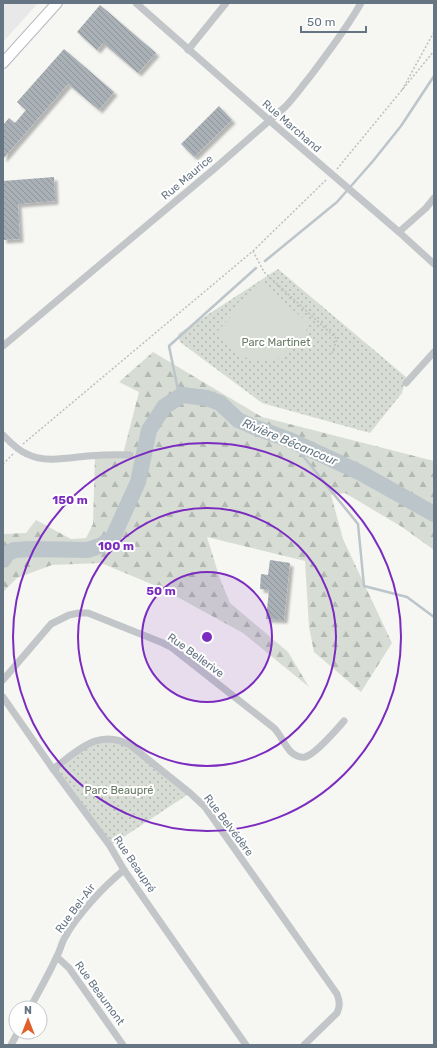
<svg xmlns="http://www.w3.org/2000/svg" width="437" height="1048" viewBox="0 0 437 1048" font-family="Rubik,sans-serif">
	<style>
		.built { fill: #e7e8e7 }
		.forest { fill: url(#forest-firs) }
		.park { fill: url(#park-dots) }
		.pitch { fill: #d7ddd4 }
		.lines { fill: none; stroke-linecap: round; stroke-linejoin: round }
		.stream { stroke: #bcc5ca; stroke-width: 2.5 }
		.river { stroke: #bcc5ca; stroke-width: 16 }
		.building { fill: url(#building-back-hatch); filter: url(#shadow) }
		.secondary-casing { stroke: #b4b9be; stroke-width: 12 }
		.path { stroke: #bcbec0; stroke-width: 1.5; stroke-dasharray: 2 2; stroke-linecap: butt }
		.street { stroke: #c2c6c9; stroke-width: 7 }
		.secondary { stroke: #fff; stroke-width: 10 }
		.ring { fill: none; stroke: #7b2cbf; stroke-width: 2 }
		.labels { text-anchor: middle; stroke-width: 4; stroke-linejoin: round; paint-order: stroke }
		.street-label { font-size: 11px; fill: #667584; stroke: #fff }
		.park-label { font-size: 11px; fill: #687b65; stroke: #fff }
		.water-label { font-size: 12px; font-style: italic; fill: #627680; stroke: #fff }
		.centre { fill: #7b2cbf; stroke: #fff; stroke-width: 2 }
		.ring-label { font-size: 12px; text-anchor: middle; font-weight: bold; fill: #7b2cbf; stroke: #fff; stroke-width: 4; stroke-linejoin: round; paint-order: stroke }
	</style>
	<defs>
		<pattern id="forest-firs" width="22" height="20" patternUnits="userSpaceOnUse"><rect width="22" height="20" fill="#d7ddd4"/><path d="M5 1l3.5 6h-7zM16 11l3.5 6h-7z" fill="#b2b8b2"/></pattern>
		<pattern id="park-dots" width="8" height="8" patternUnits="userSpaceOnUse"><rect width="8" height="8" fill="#d7ddd4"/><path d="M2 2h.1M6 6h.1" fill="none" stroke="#b2b8b2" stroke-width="1.8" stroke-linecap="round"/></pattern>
		<pattern id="building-back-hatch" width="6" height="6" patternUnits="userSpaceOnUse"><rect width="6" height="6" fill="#a9b0b6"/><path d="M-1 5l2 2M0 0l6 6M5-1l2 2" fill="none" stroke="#8d949a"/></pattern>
		<filter id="shadow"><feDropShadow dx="3.5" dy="3.5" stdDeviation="1" flood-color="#0004"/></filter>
	</defs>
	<rect width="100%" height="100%" fill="#f6f6f3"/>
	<polygon class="built" points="3,3 38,3 3,42"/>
	<polygon class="forest" points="153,352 262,417 434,461 434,550 402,527 345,493 331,495 343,539 392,643 361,692 314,652 309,627 305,561 207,537 220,579 230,603 288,652 309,687 243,633 161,588 101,563 52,565 17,578 3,592 3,534 26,533 36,520 71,539 86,538 93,524 95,456 123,454 139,392 119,382"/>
	<g class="park">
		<polygon points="278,269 406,377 402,393 370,433 262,403 180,342 178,334"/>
		<polygon points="121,741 190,793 110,846 53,769 93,742"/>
	</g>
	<path class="pitch" d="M258,285H263L310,324C303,334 298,347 288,354C272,364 250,363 236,352C227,346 225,337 217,332Z"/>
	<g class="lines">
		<g class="stream">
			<polyline points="265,261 337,202 373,161 401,126 434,76"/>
			<polyline points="182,395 178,390 169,346 256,268"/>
			<polyline points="290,440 358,524 364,586 407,597 434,617"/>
		</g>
		<polyline class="river" points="3,560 7,554 14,550 32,549 88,550 102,545 113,537 138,482 149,430 164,407 182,395 207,398 220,403 238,420 254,427 290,440 361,473 434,514"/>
	</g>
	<g class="building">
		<polygon points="100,5 156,53 138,73 103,43 97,50 77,32"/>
		<polygon points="64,49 114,92 99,110 68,84 3,159 3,125 9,118 15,123 26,110 17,102"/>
		<polygon points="219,106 232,120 194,157 181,144"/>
		<polygon points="54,177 55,201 18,204 20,239 3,240 3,181"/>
		<polygon points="270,560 290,563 284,620 266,619 269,590 260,589 261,574 268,575"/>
	</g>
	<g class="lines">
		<defs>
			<polyline id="secondary" points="3,63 57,3"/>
		</defs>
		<use href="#secondary" class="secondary-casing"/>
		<g class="path">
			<polyline points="402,90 434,32"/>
			<polyline points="337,169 434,51"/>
			<polyline points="253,251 264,272 337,339 332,353"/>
			<polyline points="23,444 253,251 326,180"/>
			<polyline points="3,464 13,454"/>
		</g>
		<g class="street">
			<polyline points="136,3 270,121 399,232 434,264"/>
			<polyline points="188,50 226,3"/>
			<polyline points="399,232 426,208 434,198"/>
			<path d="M3,346L214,169L285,107C295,97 303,85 312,74C329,51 347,28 361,3"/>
			<polyline points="406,383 434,352"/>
			<path d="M3,435C10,442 17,450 27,454C44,463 68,458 87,456C101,455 116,454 130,455"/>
			<path d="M3,680L51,624L69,615L79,613H88L163,643L171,647L274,728C281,735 284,745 291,752C294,755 300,758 305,757C316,754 337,729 344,721"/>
			<polyline points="3,697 53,769 110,846 124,870 246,1045"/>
			<path d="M53,769C78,751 97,728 130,745L190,793L205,807L337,994C340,1002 340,1006 337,1013L304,1045"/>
			<polyline points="57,957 69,968 123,1045"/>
			<path d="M30,1008C39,991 49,974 57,956C60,951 61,945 64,939C76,916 104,886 124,870"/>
			<polyline points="11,1045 18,1032"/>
		</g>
		<use href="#secondary" class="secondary"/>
	</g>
	<circle cx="207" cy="637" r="65" fill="#7b2cbf" fill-opacity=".12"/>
	<g class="ring">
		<circle cx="207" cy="637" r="65"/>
		<circle cx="207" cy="637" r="129"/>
		<circle cx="207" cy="637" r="194"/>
	</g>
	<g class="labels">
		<g class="street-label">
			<text transform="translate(292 126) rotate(41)" y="4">Rue Marchand</text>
			<text transform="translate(187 177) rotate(-40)" y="4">Rue Maurice</text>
			<text transform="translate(196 655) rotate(36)" y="4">Rue Bellerive</text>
			<text transform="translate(229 825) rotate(53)" y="4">Rue Belvédère</text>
			<text transform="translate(135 864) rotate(56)" y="4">Rue Beaupré</text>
			<text transform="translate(75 908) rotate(-53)" y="4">Rue Bel-Air</text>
			<text transform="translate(100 993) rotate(54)" y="4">Rue Beaumont</text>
		</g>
		<g class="park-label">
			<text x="276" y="346">Parc Martinet</text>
			<text x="119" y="794">Parc Beaupré</text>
		</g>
		<g class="water-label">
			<text transform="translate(290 442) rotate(23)" y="4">Rivière Bécancour</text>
		</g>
	</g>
	<circle cx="207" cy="637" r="6" class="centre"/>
	<g class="ring-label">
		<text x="70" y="504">150 m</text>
		<text x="116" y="550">100 m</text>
		<text x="161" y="595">50 m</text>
	</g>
	<rect width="437" height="1048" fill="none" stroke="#667584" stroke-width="8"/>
	<g transform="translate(28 1020)"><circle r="19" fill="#ffffff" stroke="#c2c8ce"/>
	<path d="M0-3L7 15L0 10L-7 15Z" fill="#e0602a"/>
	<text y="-6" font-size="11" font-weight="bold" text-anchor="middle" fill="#667584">N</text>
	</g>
	<path d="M301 26v6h65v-6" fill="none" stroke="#667584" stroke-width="2"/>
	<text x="307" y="26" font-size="12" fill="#667584" stroke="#ffffff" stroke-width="3" paint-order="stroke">50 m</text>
</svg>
